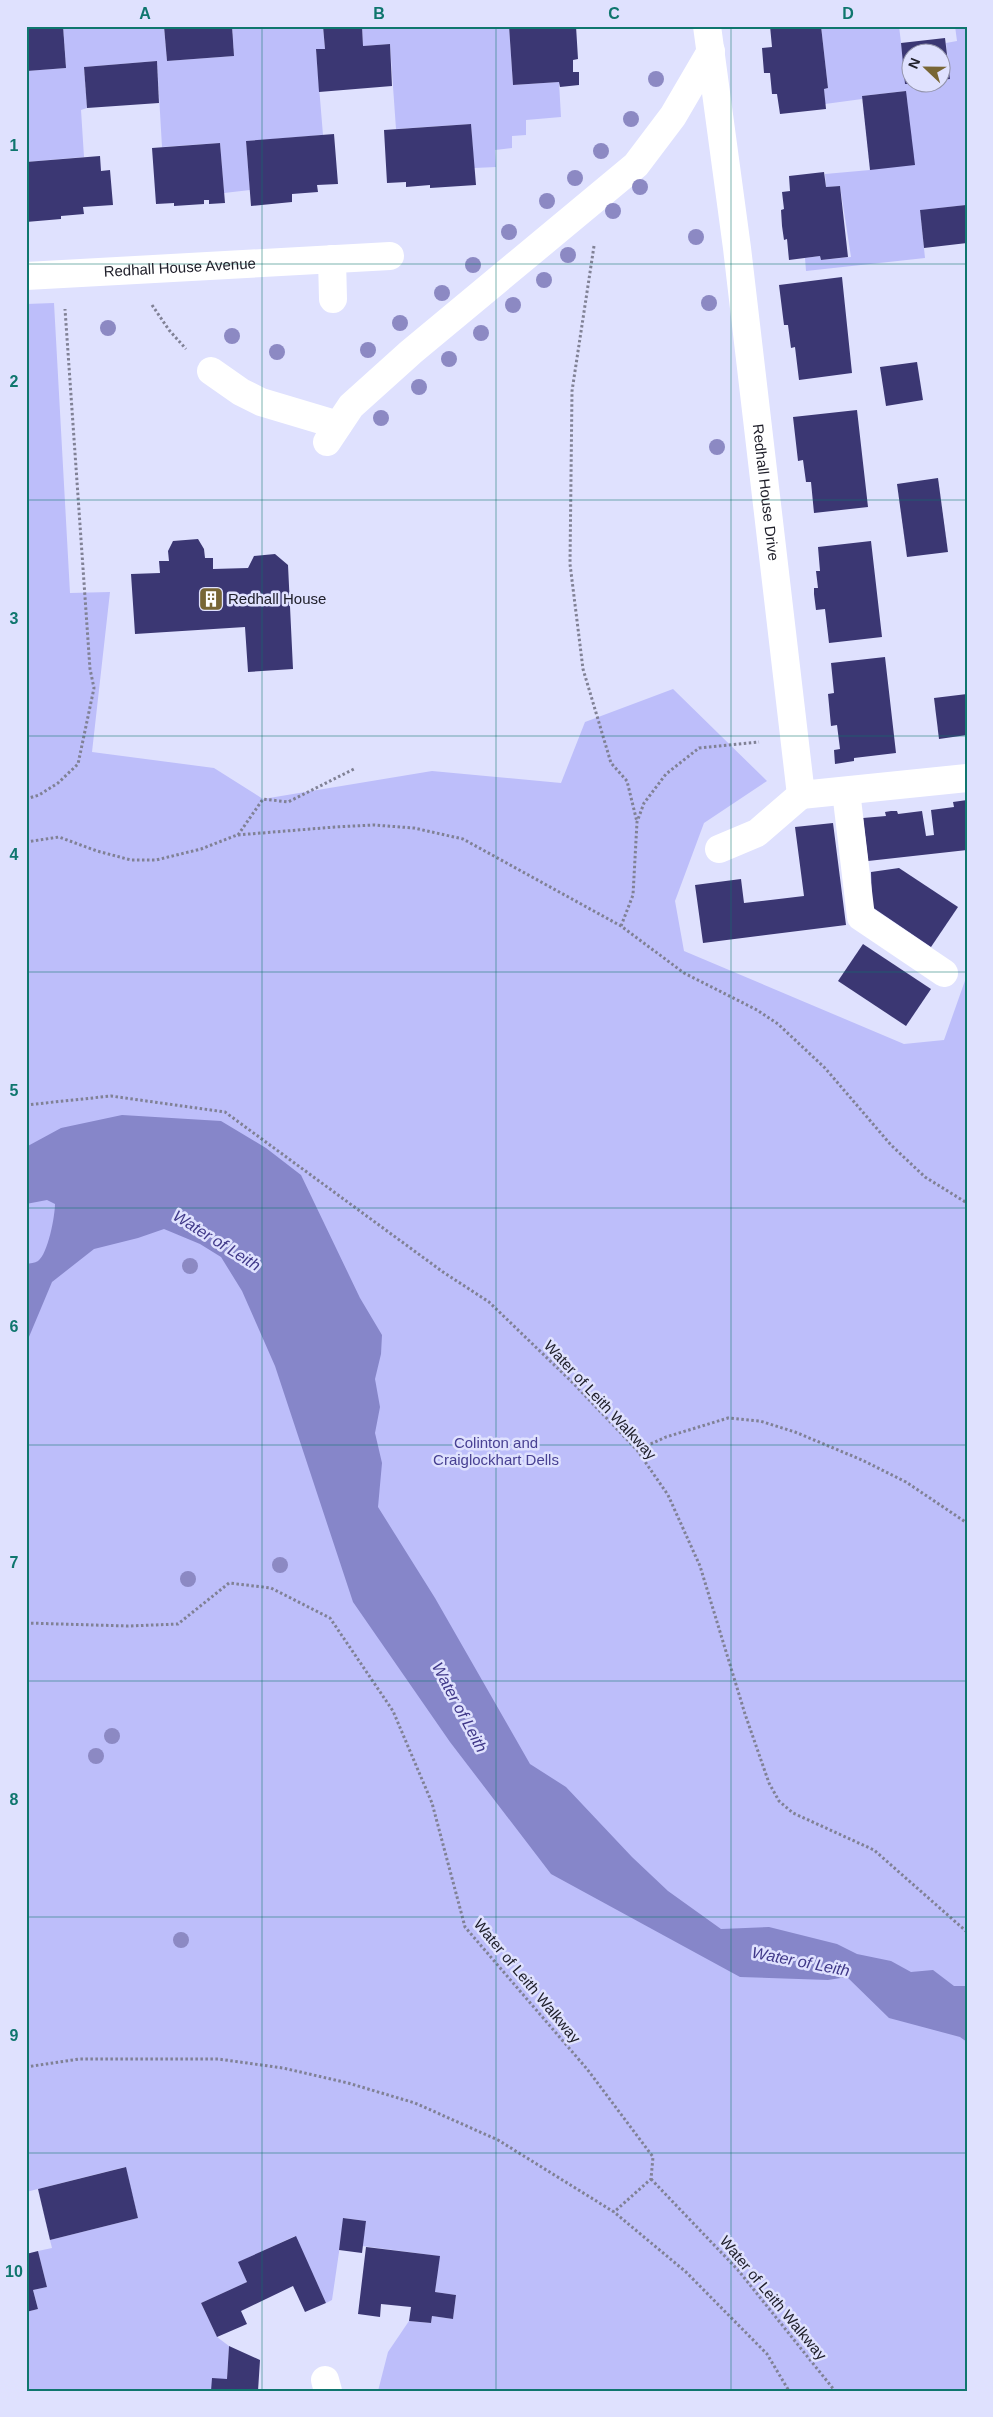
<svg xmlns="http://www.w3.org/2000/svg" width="993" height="2417" viewBox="0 0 993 2417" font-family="Arial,sans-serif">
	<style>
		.green { fill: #bdbefa }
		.water { fill: #8686c9 }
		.building { fill: #3b3773 }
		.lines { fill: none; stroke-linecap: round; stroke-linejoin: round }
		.path { stroke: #808195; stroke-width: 3; stroke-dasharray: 2.5 2.5; stroke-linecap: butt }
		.minor { stroke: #fff; stroke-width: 28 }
		.tree { fill: #8c89c3 }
		.grid { fill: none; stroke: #0f766e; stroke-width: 1; stroke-opacity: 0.55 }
		.labels { text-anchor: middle; stroke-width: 5; stroke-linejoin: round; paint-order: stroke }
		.street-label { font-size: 15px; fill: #20202b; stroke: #dfe1fe }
		.poi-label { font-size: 15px; fill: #20202b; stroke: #dfe1fe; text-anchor: start }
		.park-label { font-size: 15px; fill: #484193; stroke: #dfe1fe }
		.water-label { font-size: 16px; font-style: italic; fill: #3f3788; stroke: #dfe1fe }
		.neatline { fill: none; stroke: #0f766e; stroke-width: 2 }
		.grid-label { font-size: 16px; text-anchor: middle; font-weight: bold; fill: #0f766e }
	</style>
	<rect width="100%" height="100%" fill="#dfe1fe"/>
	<g class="green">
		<polygon points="63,26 164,26 167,61 234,56 232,26 323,26 325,49 316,50 323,135 246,141 250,190 224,193 220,143 162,147 157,61 84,67 87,108 81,110 84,157 26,162 26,71 66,68"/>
		<polygon points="362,26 509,26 513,85 559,82 561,117 526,120 526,135 512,136 512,148 495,150 496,167 474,168 471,124 396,129 390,44 363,46"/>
		<polygon points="821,26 899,26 906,84 940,82 941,80 950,79 946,43 957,41 955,26 967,26 967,205 920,210 925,258 806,271 805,258 820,256 821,260 851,257 840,186 826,187 825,174 870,170 906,91 862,96 862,99 825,104 824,89 828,88"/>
		<polygon points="54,303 70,593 110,592 92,752 214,768 263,799 432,771 561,783 585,722 673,689 767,781 704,823 675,901 684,951 904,1044 944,1040 967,975 967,2391 378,2391 388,2352 409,2321 431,2323 432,2316 453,2319 456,2295 435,2292 439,2256 362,2246 366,2221 344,2218 332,2300 326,2303 295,2236 239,2262 247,2282 201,2303 217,2337 229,2346 227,2379 211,2391 26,2391 26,2312 38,2309 33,2290 47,2287 38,2251 52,2248 50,2240 138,2218 125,2167 26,2192 26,304"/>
	</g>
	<path class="water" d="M122,1115L221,1121L266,1148L301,1175L360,1298L382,1335L381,1354L375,1379L380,1407L375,1433L382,1463L378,1507L435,1598L530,1764L566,1787L632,1857L668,1891L721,1929L769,1927L837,1944L857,1954L891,1961L911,1972L933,1970L954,1986H967V2042L960,2037L889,2018L847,1977L828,1980L740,1977L551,1874L450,1742L353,1602L275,1366L242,1291L221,1257L200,1244L164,1229L138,1238L94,1249L52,1282L26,1344V1264C30,1263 35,1263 38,1261C48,1254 55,1216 55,1204L47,1200L26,1204V1147L61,1128Z"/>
	<g class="building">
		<polygon points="26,26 63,26 66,68 27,71"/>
		<polygon points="164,26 232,26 234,56 167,61"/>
		<polygon points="323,26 362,26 363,46 390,44 392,86 319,92 316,49 325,49"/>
		<polygon points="509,26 576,26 578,59 573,60 573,72 579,72 579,85 560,87 559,82 513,85"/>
		<polygon points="770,26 821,26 828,88 824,89 826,109 780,114 777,94 772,94 770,73 764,73 762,48 772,47"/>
		<polygon points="945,38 950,79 940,80 940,52 910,52 911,84 905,84 901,43"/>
		<polygon points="157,61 159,103 87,108 84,67"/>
		<polygon points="906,91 915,165 870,170 862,96"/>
		<polygon points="471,124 476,185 430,188 430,185 406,187 406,182 387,183 384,130"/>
		<polygon points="334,134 338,184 317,185 318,192 292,194 292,202 251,206 246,141"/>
		<polygon points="220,143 225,203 209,204 209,200 204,200 204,204 174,206 174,203 156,204 152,148"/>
		<polygon points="100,156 101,171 110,170 113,205 83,207 84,214 61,216 61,219 26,222 26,162"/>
		<polygon points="824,172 826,187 840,186 848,257 821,260 820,256 789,260 787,239 784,240 782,226 781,210 784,209 782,192 790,191 789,176"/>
		<polygon points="966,205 967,243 924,248 920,210"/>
		<polygon points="842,277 852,373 799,380 795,347 791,348 788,325 784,325 779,285"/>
		<polygon points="917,362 923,400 886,406 880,367"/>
		<polygon points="857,410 868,507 814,513 811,482 806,482 803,460 798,461 793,417"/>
		<polygon points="938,478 948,552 907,557 897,484"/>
		<polygon points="198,539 204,549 205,558 213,558 213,569 248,568 254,556 275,554 288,565 293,669 248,672 245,627 135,634 131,574 160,573 159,561 169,561 168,551 173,541"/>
		<polygon points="871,541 882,637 829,643 825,609 816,610 814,594 814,588 818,588 816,571 820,571 818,547"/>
		<polygon points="885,657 896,753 854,758 854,761 835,764 834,750 840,749 837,725 831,726 828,694 834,693 831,663"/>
		<polygon points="967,694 967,735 939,739 934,698"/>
		<polygon points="967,800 967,850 868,861 863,818 886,816 885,812 891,811 897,811 898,814 922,811 926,836 934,835 931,810 954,807 953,802"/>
		<polygon points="833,823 846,925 703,943 695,885 741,879 744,903 804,896 795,827"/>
		<polygon points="899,868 958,907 931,947 872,907 871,872"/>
		<polygon points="863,944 931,989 906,1026 838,981"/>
		<polygon points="126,2167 138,2218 50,2240 38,2189"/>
		<polygon points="343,2218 366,2221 362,2253 339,2250"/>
		<polygon points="296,2236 326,2303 305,2312 293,2286 241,2311 247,2324 217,2337 201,2303 247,2282 238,2262"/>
		<polygon points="366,2247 440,2256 435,2292 456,2295 453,2319 432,2316 431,2323 409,2321 411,2307 381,2304 380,2317 358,2314"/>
		<polygon points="38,2251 47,2287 33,2290 38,2309 26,2312 26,2254"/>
		<polygon points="229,2346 260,2360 258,2391 211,2391 212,2378 227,2379"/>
	</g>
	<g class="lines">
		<g class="path">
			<polyline points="594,246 572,391 570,564 583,669 611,763 627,781 637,822"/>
			<polyline points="152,305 169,330 186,349"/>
			<polyline points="26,799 39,795 58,783 78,764 94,688 90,669 65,309"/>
			<polyline points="238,835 263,799 288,802 354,769"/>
			<polyline points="26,842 59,837 97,851 131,860 156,860 201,849 237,835 335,827 374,825 414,828 463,839 621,926 684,973 757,1010 778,1024 825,1068 891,1145 925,1177 967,1203"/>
			<polyline points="621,926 633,895 637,822 644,803 666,774 699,748 759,742"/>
			<polyline points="26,1105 111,1096 225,1112 443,1272 489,1302 573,1383 637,1450 668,1495 700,1566 745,1714 769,1783 779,1801 793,1813 874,1850 967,1932"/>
			<polyline points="637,1450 666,1437 728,1418 760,1421 795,1432 862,1460 906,1482 967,1523"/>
			<polyline points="26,1623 128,1626 178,1624 229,1583 271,1588 330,1618 393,1711 432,1803 465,1927 587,2069 653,2157 651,2179 614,2212"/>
			<polyline points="26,2067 79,2059 218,2059 283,2068 348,2083 415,2103 498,2140 614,2212 686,2272 767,2354 789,2391"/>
			<polyline points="651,2179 738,2270 835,2391"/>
		</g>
		<g class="minor">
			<path id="s1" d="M707,26L737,248L801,795L967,778"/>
			<polyline points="332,259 333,299"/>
			<path id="s2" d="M26,276L390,256"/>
			<polyline points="211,371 241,392 261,402 338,425"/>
			<polyline points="327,442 351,406 411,352 636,165 673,116 711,51"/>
			<polyline points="846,791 861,917 944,973"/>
			<polyline points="719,849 757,833 801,795"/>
			<polyline points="325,2380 328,2391"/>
		</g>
	</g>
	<g class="tree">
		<circle cx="656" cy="79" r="8"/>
		<circle cx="631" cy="119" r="8"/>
		<circle cx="601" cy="151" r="8"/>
		<circle cx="575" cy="178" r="8"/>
		<circle cx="640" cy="187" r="8"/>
		<circle cx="547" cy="201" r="8"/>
		<circle cx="613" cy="211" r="8"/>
		<circle cx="509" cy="232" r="8"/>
		<circle cx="696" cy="237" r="8"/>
		<circle cx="568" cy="255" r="8"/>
		<circle cx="473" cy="265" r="8"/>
		<circle cx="544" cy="280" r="8"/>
		<circle cx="442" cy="293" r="8"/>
		<circle cx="709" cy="303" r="8"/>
		<circle cx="513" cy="305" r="8"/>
		<circle cx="400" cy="323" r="8"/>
		<circle cx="108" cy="328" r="8"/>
		<circle cx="481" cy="333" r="8"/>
		<circle cx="232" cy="336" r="8"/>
		<circle cx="368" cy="350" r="8"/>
		<circle cx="277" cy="352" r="8"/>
		<circle cx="449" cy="359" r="8"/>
		<circle cx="419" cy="387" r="8"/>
		<circle cx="381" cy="418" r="8"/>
		<circle cx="717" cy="447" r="8"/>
		<circle cx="190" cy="1266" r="8"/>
		<circle cx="280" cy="1565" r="8"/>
		<circle cx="188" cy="1579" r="8"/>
		<circle cx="112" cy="1736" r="8"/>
		<circle cx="96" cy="1756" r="8"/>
		<circle cx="181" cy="1940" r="8"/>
	</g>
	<path class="grid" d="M262,26V2391M496,26V2391M731,26V2391M26,264H967M26,500H967M26,736H967M26,972H967M26,1208H967M26,1445H967M26,1681H967M26,1917H967M26,2153H967"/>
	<defs>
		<symbol id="building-square" viewBox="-11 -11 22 22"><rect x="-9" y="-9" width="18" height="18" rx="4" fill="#786635" stroke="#dfe1fe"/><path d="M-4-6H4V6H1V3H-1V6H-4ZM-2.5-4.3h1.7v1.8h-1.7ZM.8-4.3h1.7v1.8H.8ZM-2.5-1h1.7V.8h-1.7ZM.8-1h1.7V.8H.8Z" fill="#fff"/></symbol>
	</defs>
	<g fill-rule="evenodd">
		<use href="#building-square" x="197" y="585" width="28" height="28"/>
	</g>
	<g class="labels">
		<g class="street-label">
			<text dy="5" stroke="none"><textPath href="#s2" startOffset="154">Redhall House Avenue</textPath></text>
			<text dy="5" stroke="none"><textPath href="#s1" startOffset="470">Redhall House Drive</textPath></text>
			<text transform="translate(600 1400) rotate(47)" y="5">Water of Leith Walkway</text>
			<text transform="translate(527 1981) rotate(50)" y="5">Water of Leith Walkway</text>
			<text transform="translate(773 2298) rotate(50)" y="5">Water of Leith Walkway</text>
		</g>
		<g class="poi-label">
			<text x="228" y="604">Redhall House</text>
		</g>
		<g class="park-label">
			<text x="496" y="1448">Colinton and<tspan x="496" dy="17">Craiglockhart Dells</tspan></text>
		</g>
		<g class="water-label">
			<text transform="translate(217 1240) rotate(32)" y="6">Water of Leith</text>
			<text transform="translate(460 1707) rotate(62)" y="6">Water of Leith</text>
			<text transform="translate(801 1961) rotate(11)" y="6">Water of Leith</text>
		</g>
	</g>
	<rect width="993" height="2417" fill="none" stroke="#dfe1fe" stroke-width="55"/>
	<g transform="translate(926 68) rotate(292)"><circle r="24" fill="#dfe1fe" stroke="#9394aa"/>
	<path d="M0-4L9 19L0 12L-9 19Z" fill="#786635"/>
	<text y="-8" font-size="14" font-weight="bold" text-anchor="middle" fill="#20202b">N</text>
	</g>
	<rect x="28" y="28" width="938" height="2362" class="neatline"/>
	<g class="grid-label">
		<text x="145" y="19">A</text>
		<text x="379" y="19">B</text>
		<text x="614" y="19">C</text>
		<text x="848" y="19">D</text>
		<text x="14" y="151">1</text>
		<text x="14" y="387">2</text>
		<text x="14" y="624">3</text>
		<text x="14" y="860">4</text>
		<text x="14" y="1096">5</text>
		<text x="14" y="1332">6</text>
		<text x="14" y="1568">7</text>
		<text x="14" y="1805">8</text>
		<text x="14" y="2041">9</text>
		<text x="14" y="2277">10</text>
	</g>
</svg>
